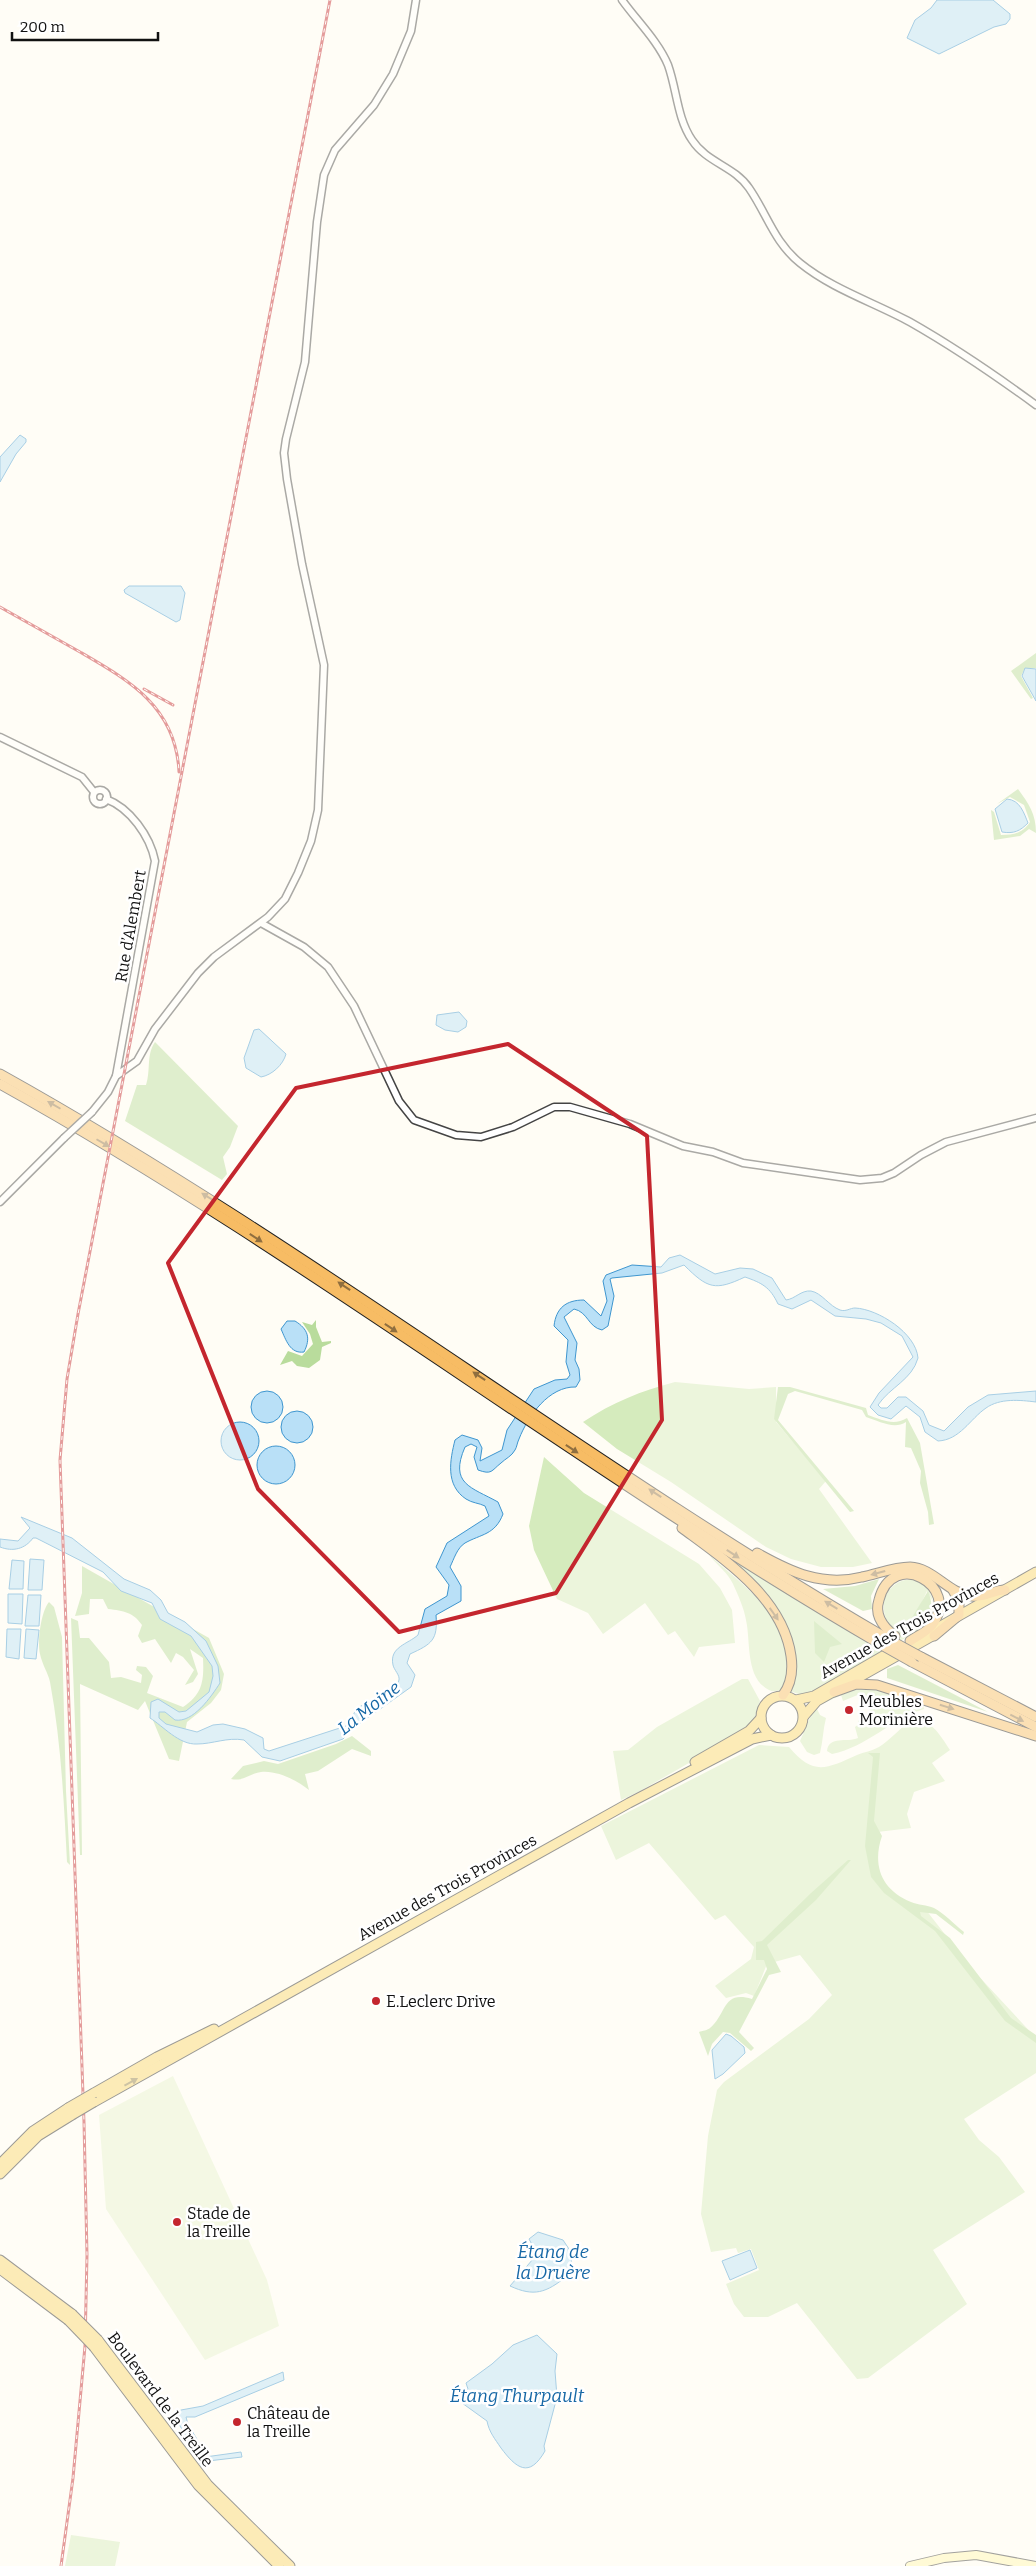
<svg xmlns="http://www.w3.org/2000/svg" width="1036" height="2566" viewBox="0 0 1036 2566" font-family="Bitter,serif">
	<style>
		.green { fill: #d5ebbd }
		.forest { fill: #b9dc9c }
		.pitch { fill: #e6f2cf }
		.water { fill: #b9e0f7; stroke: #3f96cf }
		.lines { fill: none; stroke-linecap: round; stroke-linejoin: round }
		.tertiary-casing { stroke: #444; stroke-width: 9 }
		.secondary-casing { stroke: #333; stroke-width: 10 }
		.primary-casing { stroke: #222; stroke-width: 11 }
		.trunk-casing { stroke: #222; stroke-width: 11 }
		.tertiary { stroke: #fff; stroke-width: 6 }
		.secondary { stroke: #fff6b0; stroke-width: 8 }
		.primary { stroke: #f9d66b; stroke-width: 9 }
		.trunk { stroke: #f7bc64; stroke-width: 9 }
		.rail-casing { stroke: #c4262e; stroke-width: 3 }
		.rail { stroke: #fff; stroke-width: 1; stroke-dasharray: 4; stroke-linecap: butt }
		.tertiary-bridge-casing { stroke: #444; stroke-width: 9; stroke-linecap: butt }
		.primary-bridge-casing { stroke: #222; stroke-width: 11; stroke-linecap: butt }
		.trunk-bridge-casing { stroke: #222; stroke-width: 11; stroke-linecap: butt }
		.tertiary-bridge { stroke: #fff; stroke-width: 6 }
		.primary-bridge { stroke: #f9d66b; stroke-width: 9 }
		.trunk-bridge { stroke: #f7bc64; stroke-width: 9 }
		.oneway { fill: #906f3f }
		.oneway2 { fill: #917d42 }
		.marked { fill: none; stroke: #c4262e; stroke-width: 4; stroke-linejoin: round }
		.poi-dot { fill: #c4262e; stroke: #fff; stroke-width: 2 }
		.labels { text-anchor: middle; stroke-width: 5; stroke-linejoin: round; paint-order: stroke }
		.street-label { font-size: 16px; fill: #111; stroke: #fff }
		.poi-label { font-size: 16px; fill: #111; stroke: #fff; text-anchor: start }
		.water-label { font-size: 18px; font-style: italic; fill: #1768a6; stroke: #fff }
	</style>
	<rect width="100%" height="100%" fill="#fffdf5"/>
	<g class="green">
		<path d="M675,1382L749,1389L776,1387V1422L826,1481L819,1489L872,1563L853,1567H821L791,1559L766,1547L671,1482L617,1449L583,1422C613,1402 641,1391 675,1382Z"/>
		<polygon points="544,1457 584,1493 699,1564 720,1588 732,1610 735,1643 699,1647 694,1657 675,1631 668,1635 645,1603 603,1634 588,1613 557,1599 534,1550 529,1526"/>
		<path d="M709,1555C742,1584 789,1617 788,1666C788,1672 789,1679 785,1685C782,1690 775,1693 769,1690C745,1678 751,1642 746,1620C744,1608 738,1595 733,1584C728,1573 716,1564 709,1555Z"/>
		<path d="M728,1557L878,1648L891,1629C863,1585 925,1558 933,1602L927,1591L907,1633H914L804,1696L790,1691C808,1632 766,1595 728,1557Z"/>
		<polygon points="742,1679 748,1679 760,1701 753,1723 710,1751 640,1791 621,1800 613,1751 628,1750 657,1727"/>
		<path d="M863,1685L922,1702L924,1709C891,1719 867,1747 832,1754L827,1751C829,1735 847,1743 858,1738L855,1727L859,1724L858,1721L871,1712L860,1694L843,1701L841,1695L816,1707L820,1715L826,1718C823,1729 823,1741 820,1753L814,1755L807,1752L800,1741L815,1706L851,1688Z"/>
		<path d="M912,1720C932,1719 940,1735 950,1750L932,1763L945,1781L914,1792L907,1814L911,1828L869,1833L875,1873L895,1898L926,1910L972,1969L1036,2038V2073L964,2119L979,2140L999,2157L1025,2192L933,2250L967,2304L868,2378L857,2379L797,2303L768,2317H744L734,2304L726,2284L759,2270L751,2249L738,2253L736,2248L711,2252L701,2214L708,2136L717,2090L724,2082L809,2019L832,1995L800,1955L767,1964L754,1996L746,1993L726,1998L715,1986L751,1959L754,1947L725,1915L715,1920L649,1843L616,1860L601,1826L759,1745L789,1747C813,1776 826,1769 857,1755C864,1752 872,1751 879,1747C890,1740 900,1728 912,1720Z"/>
		<polygon points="71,2535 120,2542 115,2566 65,2566"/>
	</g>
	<g class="forest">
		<polygon points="1036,653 1036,668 1024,670 1021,676 1033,698 1031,699 1011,671"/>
		<path d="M1018,789C1029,804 1036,814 1036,833L1029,829L1020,836L994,840L991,810L994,812L1001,835C1014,835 1023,833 1030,822L1024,805L1010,797L997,804Z"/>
		<path d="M155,1042L238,1126L230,1147L223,1157L227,1174L222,1180L125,1121L137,1085H146C151,1070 146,1055 155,1042Z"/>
		<polygon points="316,1320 316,1327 322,1342 331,1341 331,1343 322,1347 320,1360 309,1368 297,1366 292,1361 280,1365 288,1351 302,1356 313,1344 310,1334 302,1322 312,1325"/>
		<path d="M778,1387H790L866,1408L868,1415C882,1420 894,1426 907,1418L920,1443L934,1524L929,1525L928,1512L920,1483L921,1471L911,1448L905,1447L906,1422C894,1430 879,1421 866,1417L862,1410L795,1391L788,1394L778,1420L854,1511L850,1512L774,1419Z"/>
		<path d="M82,1566L209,1638L224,1674L221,1690L211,1703L187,1722L179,1761L169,1759L145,1701L138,1710L80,1684L82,1855H80L71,1618L78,1621L80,1638H89L109,1662L111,1678L121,1677L141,1683L142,1675L136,1670L137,1666L146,1667L153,1676L147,1693L183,1707C203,1694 204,1680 203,1658L190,1649L198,1674L193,1682L185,1685L194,1670L183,1657L176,1653L171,1663L155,1639L142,1643L138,1636L142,1625C133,1612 124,1611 108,1609L103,1599H90L89,1614L75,1616L82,1593Z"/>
		<polygon points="879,1579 871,1596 872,1609 863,1611 823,1589 855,1586"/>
		<path d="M928,1591C936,1609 930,1633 907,1633L905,1629Z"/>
		<path d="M49,1602L54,1607L62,1637L66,1791L70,1865L67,1862C64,1803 61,1741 50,1682C48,1673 42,1664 40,1654C37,1642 41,1611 49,1602Z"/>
		<polygon points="814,1621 842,1644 830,1647 824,1662 815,1653"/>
		<polygon points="898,1665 988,1712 887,1678 887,1669"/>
		<path d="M352,1736L371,1751V1756L352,1749L318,1771L305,1774L309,1790C298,1781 277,1770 261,1772C250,1773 244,1782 231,1779L243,1766L264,1761L278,1764L336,1744Z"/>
		<path d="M868,1753H880L874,1821L882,1836C872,1865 881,1890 911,1902C918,1905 927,1905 934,1908C944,1913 955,1925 964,1932L963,1935L936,1914L920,1912L921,1916L950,1938L1011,2018L1036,2035V2043L1005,2021L935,1931L884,1893L871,1877L865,1846L873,1757Z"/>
		<path d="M848,1860H851L816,1900L767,1945L781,1972L769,1975L739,2032L754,2048L751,2051L730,2033L723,2032L712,2044L708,2056L699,2032C702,2031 708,2030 710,2028C727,2014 722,1990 752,1999L767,1969L764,1960H756V1942L762,1941L811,1893Z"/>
	</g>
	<polygon class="pitch" points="173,2076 267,2280 279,2326 205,2360 106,2209 99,2115"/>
	<g class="water">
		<polygon points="937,0 993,0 1010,14 1010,19 1006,24 994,27 939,54 907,38 915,20 931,8"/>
		<polygon points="20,435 26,439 26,442 16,454 0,482 0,457"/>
		<polygon points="129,586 181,586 185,593 180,620 176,622 125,593 124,590"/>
		<polygon points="1025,668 1036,669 1036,701 1022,676"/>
		<path d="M1007,799C1020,800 1024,813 1028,823C1020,831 1014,834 1002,832L995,809Z"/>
		<polygon points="459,1012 467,1021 466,1027 458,1032 445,1030 436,1025 437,1015"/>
		<path d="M259,1029L286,1054C283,1065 272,1075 261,1077L246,1068L244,1058L254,1030Z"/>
		<path d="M680,1255L715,1274L740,1268L753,1269L772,1278L786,1300C795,1299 801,1290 811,1291C822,1293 829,1306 840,1310C846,1312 850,1308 855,1308C878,1309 916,1333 918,1358C912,1380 890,1387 878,1405L881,1408H887L898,1397H906L923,1411L929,1425L944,1431L968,1407L988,1395L1036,1391V1402C1020,1400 1000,1398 986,1408C970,1419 960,1440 938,1441L925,1432L920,1417L906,1406L891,1419L878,1415L870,1407L879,1393L913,1357L902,1336L881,1323L866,1319L835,1316L811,1300L792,1309L778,1304C770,1287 762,1283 745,1277C715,1291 708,1289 684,1265L662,1273L612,1278L610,1279L614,1296L608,1326L602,1330C588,1327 588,1312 574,1309L564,1317L577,1343L575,1360L579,1369L580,1380L576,1387C549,1386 528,1416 519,1439C517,1443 517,1447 515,1450C512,1456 505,1459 501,1463C491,1471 492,1475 478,1470L474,1457L477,1447L471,1444L465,1447C449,1484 471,1487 498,1502L503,1514C495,1535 481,1534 465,1543C457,1548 454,1559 450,1567L461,1586V1601L436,1615C438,1640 432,1644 410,1654L407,1663L415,1675L411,1687L355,1727L343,1739L280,1761L262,1757L244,1740C227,1737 213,1744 197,1744C179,1745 163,1726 150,1718L151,1702L158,1699L179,1712L186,1711L209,1692L213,1676L212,1666L191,1636L160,1619L152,1603L121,1591L103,1572L36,1538H33C25,1549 13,1552 0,1547V1539L18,1541L30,1528L21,1517L72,1538L124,1579L150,1590L161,1600L168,1613L185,1622L206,1641L218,1666L220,1683C211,1697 193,1723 175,1720L165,1712H159V1718L166,1724L197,1732L213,1725L223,1724L245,1729L263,1738L264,1749L269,1751L349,1725C354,1720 352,1712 358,1708C367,1701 396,1693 399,1680C400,1675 394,1670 393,1665C389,1647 408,1644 418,1635L425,1609L447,1596L449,1585L436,1567L447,1543L489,1516L485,1506C479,1503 472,1503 466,1499C445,1485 450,1460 455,1440L462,1435L478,1440L482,1448L480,1461L502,1450L507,1430L534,1389L555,1380L567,1379L570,1375L566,1362L568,1340L554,1326C556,1308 566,1300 584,1300L601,1316L607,1301L603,1281L606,1275L632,1265L661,1267L669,1258Z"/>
		<path d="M287,1321H295C308,1329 311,1338 304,1352C290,1354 286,1340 281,1329Z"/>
		<circle cx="267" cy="1407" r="16"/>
		<circle cx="297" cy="1427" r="16"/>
		<circle cx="240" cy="1441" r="19"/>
		<circle cx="276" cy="1465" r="19"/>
		<polygon points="30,1559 44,1560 42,1590 28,1590"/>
		<polygon points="12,1560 24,1561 23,1589 9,1589"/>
		<polygon points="8,1594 23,1594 22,1624 8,1623"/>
		<polygon points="28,1595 41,1595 39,1626 25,1626"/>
		<polygon points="7,1629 21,1629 19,1659 6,1657"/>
		<polygon points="26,1629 39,1630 36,1659 24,1658"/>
		<polygon points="726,2034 731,2036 744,2047 745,2053 723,2074 715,2079 712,2050"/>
		<path d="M538,2232L563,2240L573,2255L567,2276C546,2293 534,2297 510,2286L533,2259L536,2252L529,2239Z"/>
		<polygon points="750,2250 757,2268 730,2280 722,2261"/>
		<path d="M537,2335L557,2354L555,2371L557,2397L544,2446L545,2451C529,2479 516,2468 501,2448C495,2439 489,2432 487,2421L462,2403L461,2395L468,2389L466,2383L492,2364L513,2345Z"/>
		<path d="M283,2372L284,2380L195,2417H186C188,2429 201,2441 205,2457L241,2452L242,2457L208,2461V2465L201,2466L195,2450L175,2418L176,2413L181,2410L203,2406Z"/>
	</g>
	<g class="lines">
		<defs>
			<g id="tertiary">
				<path d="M622,0C637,21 658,41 668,65C677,90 677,118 692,140C707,163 734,166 749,188C767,214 774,242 800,263C832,289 873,302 910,322C954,347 995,375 1036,405"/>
				<polyline points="0,737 82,777 94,792"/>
				<circle cx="100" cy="797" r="7"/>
				<path d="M106,799C130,808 150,836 155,861L116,1076"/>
				<polyline points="261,923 304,947 328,967 354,1006 399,1101 414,1120 456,1135 481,1137 513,1127 554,1107 570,1107 630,1124 683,1146 713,1152 743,1163 860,1180 882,1178 894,1173 921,1155 946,1142 1036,1118"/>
				<polyline points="92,1112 108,1092 116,1076 137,1061 155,1029 198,973 214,957 268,917 285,899 298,873 311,841 318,810 324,665 302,564 287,479 284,453 286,439 305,362 317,222 324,175 335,150 374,105 393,74 411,31 416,0"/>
				<polyline points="0,1202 64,1138"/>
			</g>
			<polyline id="secondary" points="910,2566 944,2558 976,2555 1036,2566"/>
			<g id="primary">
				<polyline points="925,1635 1036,1572"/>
				<circle cx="782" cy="1717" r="21"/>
				<polyline points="796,1700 814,1696 897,1648"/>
				<polyline points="804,1716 817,1701 934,1635"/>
				<polyline points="695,1762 749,1731 761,1718"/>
				<polyline points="94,2093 157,2057 214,2029"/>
				<polyline points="94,2102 629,1803 752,1739 771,1735"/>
				<polyline points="0,2164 33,2131 68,2108"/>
				<polyline points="0,2174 38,2136 72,2115"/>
				<polyline points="0,2260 72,2314"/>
				<polyline points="0,2269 68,2320"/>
				<polyline points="98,2340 208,2485 290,2566"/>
				<polyline points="94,2347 198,2485 279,2566"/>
			</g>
			<g id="trunk">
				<path d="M0,1074C307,1245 585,1463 888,1639"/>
				<path d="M0,1084C304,1253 579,1469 880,1644"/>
				<path d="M682,1528C725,1560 783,1598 791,1656C793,1670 792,1683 783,1695"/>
				<path d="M757,1553C791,1572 822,1587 862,1577C877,1574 894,1567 910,1567C934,1568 948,1594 972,1596C984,1598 993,1590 1005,1590"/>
				<path d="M895,1636C883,1627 874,1615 879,1600C892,1547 962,1586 932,1625C927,1632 917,1636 910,1641"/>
				<polyline points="934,1636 959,1615 959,1601 953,1590"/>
				<polyline points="921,1657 1036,1717"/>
				<polyline points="912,1662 1036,1727"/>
				<polyline points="834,1692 856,1684 877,1685 1036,1736"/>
			</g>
		</defs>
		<use href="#tertiary" class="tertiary-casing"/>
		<use href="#secondary" class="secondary-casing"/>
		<use href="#primary" class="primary-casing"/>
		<use href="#trunk" class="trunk-casing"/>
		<use href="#tertiary" class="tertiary"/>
		<use href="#secondary" class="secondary"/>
		<use href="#primary" class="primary"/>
		<use href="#trunk" class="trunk"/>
		<defs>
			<g id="rail">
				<path d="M0,607C27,622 53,637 80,652C130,681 176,707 179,772"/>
				<polyline points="144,689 173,705"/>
				<polyline points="61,2566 73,2478 85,2346 87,2255 84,2122 60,1460 67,1379 78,1314 330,0"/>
			</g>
		</defs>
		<use href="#rail" class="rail-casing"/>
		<use href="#rail" class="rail"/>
		<defs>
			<polyline id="tertiary-bridge" points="64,1138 92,1112"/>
			<g id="primary-bridge">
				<polyline points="68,2108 94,2093"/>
				<polyline points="72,2115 94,2102"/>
				<polyline points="72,2314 98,2340"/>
				<polyline points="68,2320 94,2347"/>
			</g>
			<g id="trunk-bridge">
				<polyline points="888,1639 921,1657"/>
				<polyline points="880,1644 912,1662"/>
			</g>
		</defs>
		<use href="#tertiary-bridge" class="tertiary-bridge-casing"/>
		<use href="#primary-bridge" class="primary-bridge-casing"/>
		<use href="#trunk-bridge" class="trunk-bridge-casing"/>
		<use href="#tertiary-bridge" class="tertiary-bridge"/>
		<use href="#primary-bridge" class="primary-bridge"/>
		<use href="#trunk-bridge" class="trunk-bridge"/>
	</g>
	<defs><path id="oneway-solid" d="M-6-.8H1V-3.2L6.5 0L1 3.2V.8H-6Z" transform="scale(1.25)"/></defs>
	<g class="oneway">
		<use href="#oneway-solid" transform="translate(54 1105) rotate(-150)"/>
		<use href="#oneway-solid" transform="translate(103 1143) rotate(30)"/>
		<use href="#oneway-solid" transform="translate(208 1197) rotate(-148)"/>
		<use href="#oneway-solid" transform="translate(256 1238) rotate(33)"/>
		<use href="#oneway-solid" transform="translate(344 1286) rotate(-146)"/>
		<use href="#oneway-solid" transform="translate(391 1328) rotate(34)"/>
		<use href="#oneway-solid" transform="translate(479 1376) rotate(-146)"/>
		<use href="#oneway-solid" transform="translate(572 1449) rotate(34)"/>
		<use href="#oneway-solid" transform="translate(655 1493) rotate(-147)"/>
		<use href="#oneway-solid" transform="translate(733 1554) rotate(33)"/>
		<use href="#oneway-solid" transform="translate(878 1573) rotate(165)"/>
		<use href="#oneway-solid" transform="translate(831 1605) rotate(-149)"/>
		<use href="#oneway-solid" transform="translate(774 1614) rotate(55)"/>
		<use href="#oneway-solid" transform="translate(947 1707) rotate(17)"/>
		<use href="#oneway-solid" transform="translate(1017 1718) rotate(27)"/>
	</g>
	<use class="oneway2" href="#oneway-solid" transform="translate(131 2082) rotate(-29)"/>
	<path d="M0 0H1036V2566H0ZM508,1044L647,1136L662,1420L556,1593L399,1632L258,1489L168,1263L296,1088Z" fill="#fffdf5" fill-opacity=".55" fill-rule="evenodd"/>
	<path class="marked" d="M508,1044L647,1136L662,1420L556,1593L399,1632L258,1489L168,1263L296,1088Z"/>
	<g class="poi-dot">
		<circle cx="849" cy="1710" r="5"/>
		<circle cx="376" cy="2001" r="5"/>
		<circle cx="177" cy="2222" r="5"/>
		<circle cx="237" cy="2422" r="5"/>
	</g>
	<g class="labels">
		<g class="street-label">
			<text transform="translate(130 926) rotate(-80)" y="6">Rue d’Alembert</text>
			<text transform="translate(909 1625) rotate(-29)" y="6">Avenue des Trois Provinces</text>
			<text transform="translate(447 1887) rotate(-29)" y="6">Avenue des Trois Provinces</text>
			<text transform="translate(161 2399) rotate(53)" y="6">Boulevard de la Treille</text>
		</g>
		<g class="poi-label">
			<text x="859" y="1707">Meubles<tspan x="859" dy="18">Morinière</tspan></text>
			<text x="386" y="2007">E.Leclerc Drive</text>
			<text x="187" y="2219">Stade de<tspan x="187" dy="18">la Treille</tspan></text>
			<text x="247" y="2419">Château de<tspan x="247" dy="18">la Treille</tspan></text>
		</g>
		<g class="water-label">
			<text transform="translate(369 1708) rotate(-38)" y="6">La Moine</text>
			<text x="553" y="2258">Étang de<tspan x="553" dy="21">la Druère</tspan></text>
			<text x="517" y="2402">Étang Thurpault</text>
		</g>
	</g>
	<path d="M12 32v8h146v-8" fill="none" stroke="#111111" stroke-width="2.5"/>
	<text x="20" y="32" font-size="15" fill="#111111" stroke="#ffffff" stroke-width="4" paint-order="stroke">200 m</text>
</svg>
